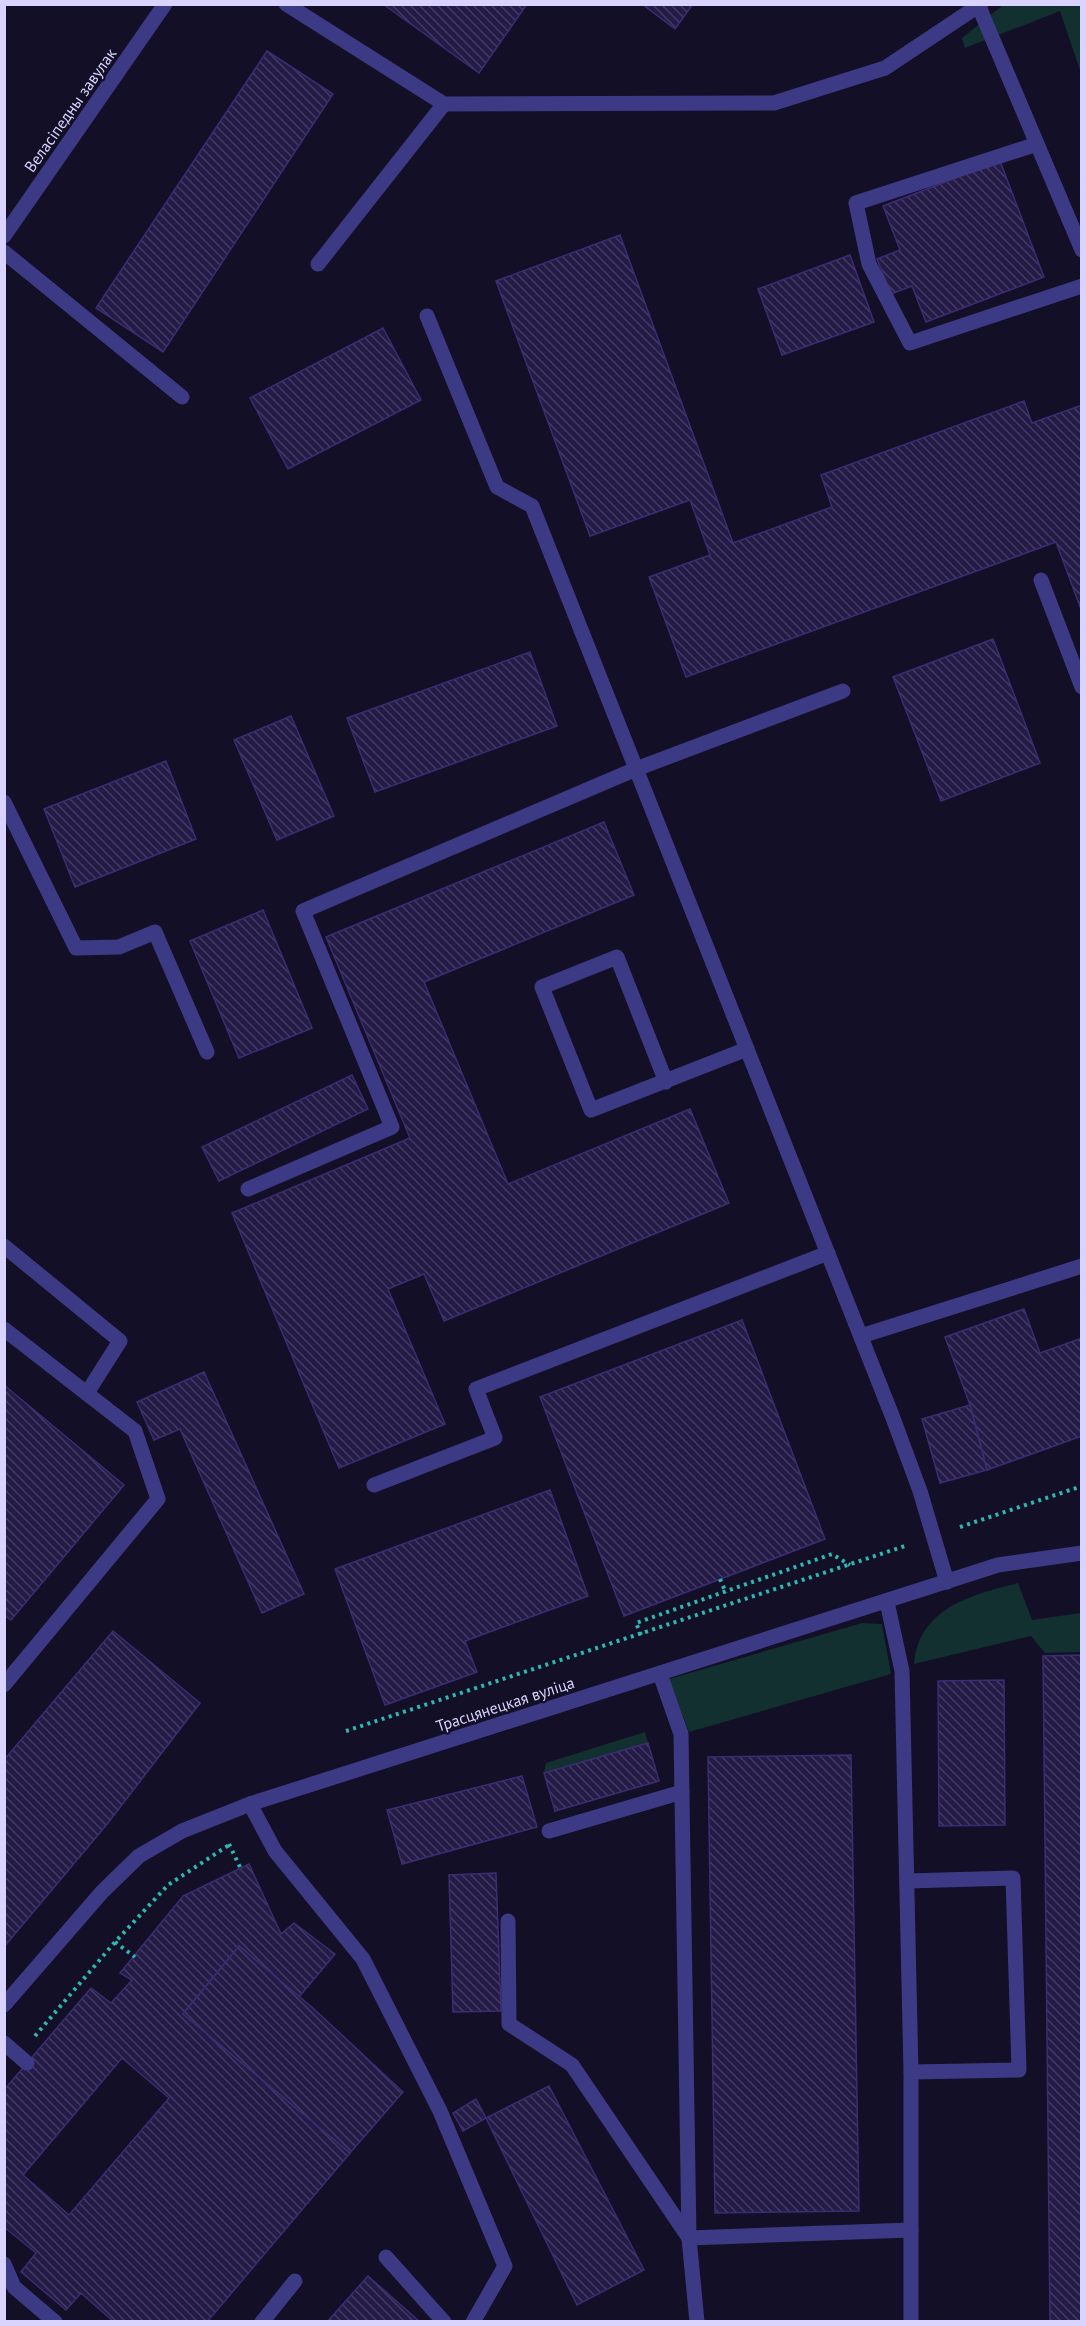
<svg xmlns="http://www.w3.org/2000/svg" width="1086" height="2326" viewBox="0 0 1086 2326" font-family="'PT Sans',sans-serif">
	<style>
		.grass { fill: #12302f }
		.building { fill: url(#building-back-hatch); stroke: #3b2d73; stroke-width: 1.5; fill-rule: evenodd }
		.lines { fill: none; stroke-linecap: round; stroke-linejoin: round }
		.path { stroke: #2fb8b0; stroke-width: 4; stroke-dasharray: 3 4.5; stroke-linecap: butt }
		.service { stroke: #3d3a85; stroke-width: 15 }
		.minor { stroke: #3d3a85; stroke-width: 15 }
		.labels { text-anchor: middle; stroke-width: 4.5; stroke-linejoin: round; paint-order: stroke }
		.street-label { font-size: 16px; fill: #d9d4ff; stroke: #130f26 }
	</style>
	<defs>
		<pattern id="building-back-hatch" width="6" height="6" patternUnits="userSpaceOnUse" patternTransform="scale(1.5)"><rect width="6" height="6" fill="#241b47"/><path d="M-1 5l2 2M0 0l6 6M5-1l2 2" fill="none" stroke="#433b63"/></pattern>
	</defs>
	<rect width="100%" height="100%" fill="#130f26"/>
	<g class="grass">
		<polygon points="1003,5 1081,5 1081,73 1060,11 965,48 962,38"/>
		<path d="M1018,1583L1032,1620L1081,1613V1652L1045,1653L1031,1636L914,1664C919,1608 971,1595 1018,1583Z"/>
		<polygon points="862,1623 882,1624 891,1674 689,1732 669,1679"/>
		<polygon points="645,1732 648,1743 544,1773 546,1763"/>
	</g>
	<g class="building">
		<polygon points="383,4 527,4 479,73"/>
		<polygon points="642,4 693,4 675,29"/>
		<polygon points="267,51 333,94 163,352 96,308"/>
		<polygon points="1000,161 1044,277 926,322 912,286 891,294 877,259 900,250 883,206"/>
		<polygon points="620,235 733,543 832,507 821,475 1024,401 1032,423 1082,405 1082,612 1056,542 686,677 649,577 710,555 690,500 590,536 496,281"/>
		<polygon points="850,255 874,322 782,355 758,289"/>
		<polygon points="383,328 421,400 288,469 250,398"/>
		<polygon points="993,639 1040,763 941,801 893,677"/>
		<polygon points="530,652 557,726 375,792 347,718"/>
		<polygon points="291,716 334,816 277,840 234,740"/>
		<polygon points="166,761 196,839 75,887 44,809"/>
		<polygon points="604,822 634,895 424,982 508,1184 690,1109 729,1203 444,1321 424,1274 388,1289 445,1424 339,1468 232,1213 410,1138 326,937"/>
		<polygon points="263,910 312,1028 239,1058 190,941"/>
		<polygon points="352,1075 368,1109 219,1181 202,1147"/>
		<polygon points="1024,1309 1040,1353 1082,1338 1082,1436 987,1470 970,1405 945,1337"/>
		<polygon points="742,1320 825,1539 624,1616 540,1397"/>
		<polygon points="204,1372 304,1594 262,1613 180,1429 154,1440 137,1402"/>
		<polygon points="4,1385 124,1485 11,1620 4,1615"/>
		<polygon points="970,1405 987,1470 940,1483 922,1419"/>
		<polygon points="550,1490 588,1596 465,1641 477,1672 385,1705 335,1569"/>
		<polygon points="113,1631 200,1703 108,1823 4,1947 4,1760"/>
		<polygon points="1082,1655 1082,2322 1050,2322 1043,1656"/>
		<polygon points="1004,1680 1005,1825 939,1826 938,1681"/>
		<polygon points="648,1743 659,1781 555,1811 544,1773"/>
		<polygon points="851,1755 859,2211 715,2213 708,1757"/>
		<polygon points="522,1776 537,1827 402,1864 387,1810"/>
		<path d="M249,1864L281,1934L294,1923L335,1954L299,1997L239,1946L183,2014L350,2153L207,2322H114L81,2293L66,2310L21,2272L36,2253L4,2227V2090L91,1988L111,2003L132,1980L120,1973L183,1896ZM122,2058L169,2098L69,2215L23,2175Z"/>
		<polygon points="496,1873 501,2011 453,2012 449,1875"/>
		<polygon points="239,1946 314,2009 403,2092 350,2153 183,2014"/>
		<polygon points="549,2086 644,2270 577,2305 486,2118"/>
		<polygon points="476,2099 486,2118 463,2131 453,2113"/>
		<polygon points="368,2276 420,2322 327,2322"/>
	</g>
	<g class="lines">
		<g class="path">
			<polyline points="960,1527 1082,1486"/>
			<polyline points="720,1579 726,1593"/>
			<polyline points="641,1635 636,1623 832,1554 850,1565"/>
			<polyline points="346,1731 908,1545"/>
			<polyline points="229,1844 240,1867"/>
			<polyline points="115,1942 135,1957"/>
			<polyline points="35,2036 115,1942 168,1885 229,1845"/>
		</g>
		<g class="service">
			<polyline points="286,4 444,104 774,103 885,68 981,4"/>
			<polyline points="979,7 1082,250"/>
			<polyline points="1037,144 856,203 869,264 910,343 1082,286"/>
			<polyline points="4,252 182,397"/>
			<polyline points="318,264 444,104"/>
			<polyline points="427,316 497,487 532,506 893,1418 920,1491 947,1582"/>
			<polyline points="1041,580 1082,687"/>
			<polyline points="4,802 76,948 119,947 155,932 207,1052"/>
			<polyline points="666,1082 617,957 542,987 591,1110 747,1049"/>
			<polyline points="248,1189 392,1127 303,911 636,769 843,691"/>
			<polyline points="4,1246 120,1341 87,1393"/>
			<polyline points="4,1329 135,1431 158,1499 4,1685"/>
			<polyline points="861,1336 1082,1266"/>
			<polyline points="374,1485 495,1438 476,1389 828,1253"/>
			<polyline points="887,1602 902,1671 911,2072 911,2322"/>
			<polyline points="660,1674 681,1734 689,2238"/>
			<polyline points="250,1804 275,1851 363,1959 440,2111 505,2266 473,2322"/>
			<polyline points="549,1831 682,1792"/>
			<polyline points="907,1881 1013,1878 1019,2070 911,2072"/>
			<polyline points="508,1921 509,2024 572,2065 689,2238"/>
			<polyline points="4,2043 27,2063"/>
			<polyline points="386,2257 444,2322"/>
			<polyline points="4,2264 14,2287 55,2322"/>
			<polyline points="262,2322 295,2281"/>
			<polyline points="697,2322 689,2238 911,2230"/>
		</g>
		<g class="minor">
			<polyline points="4,236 165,4"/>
			<polyline points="4,2005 102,1892 139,1856 182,1831 250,1804 998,1565 1082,1553"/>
		</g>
	</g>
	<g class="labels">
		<g class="street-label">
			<text transform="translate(70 110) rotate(-55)" y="6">Веласіпедны завулак</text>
			<text transform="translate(505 1704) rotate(-18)" y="6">Трасцянецкая вуліца</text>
		</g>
	</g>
	<rect width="1086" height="2326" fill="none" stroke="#d9d4ff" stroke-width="12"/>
</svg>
